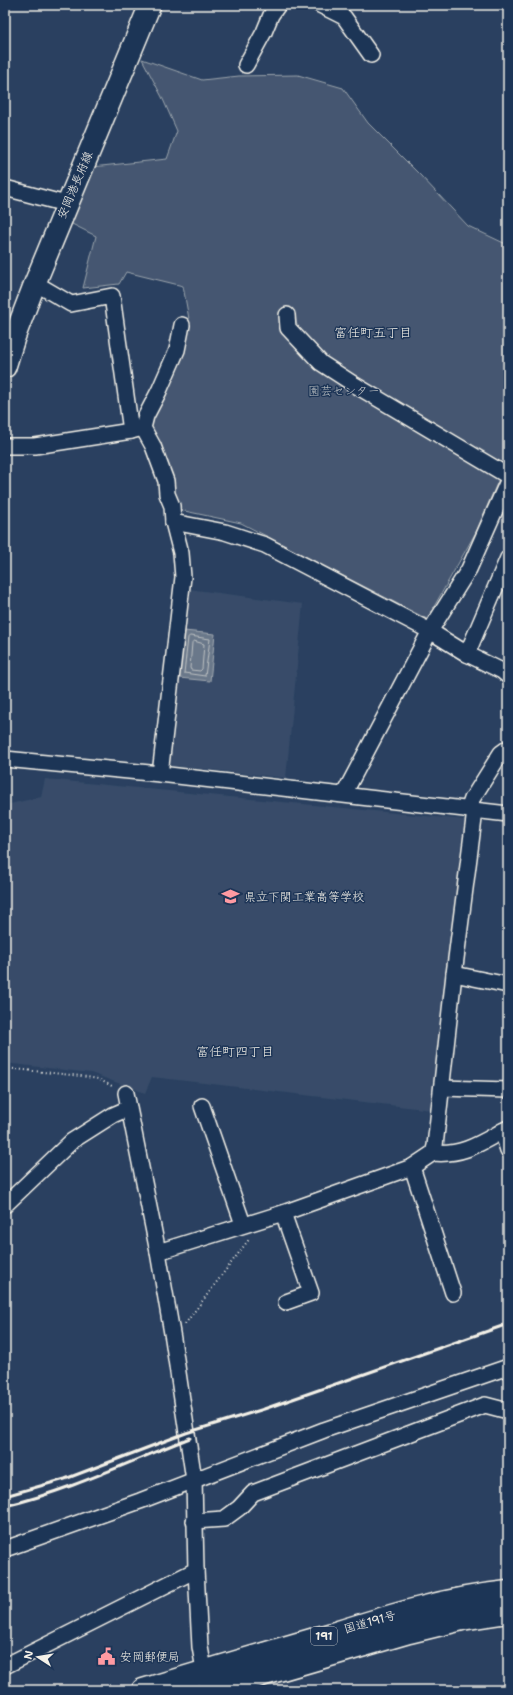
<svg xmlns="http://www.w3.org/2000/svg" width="513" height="1695" viewBox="0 0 513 1695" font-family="'Shantell Sans','Klee One',sans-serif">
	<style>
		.built { fill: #374c69 }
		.green { fill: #445771; stroke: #9ca4ac }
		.water { fill: #6a788a; stroke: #a1a8b0 }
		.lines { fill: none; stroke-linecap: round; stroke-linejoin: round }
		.shore { stroke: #bdc1c2; stroke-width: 1 }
		.street-casing { stroke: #f4f1e8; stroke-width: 18 }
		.secondary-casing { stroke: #f4f1e8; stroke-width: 24 }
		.highway-casing { stroke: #f4f1e8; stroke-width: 25 }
		.path { stroke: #f4f1e8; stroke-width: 2; stroke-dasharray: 1 3; stroke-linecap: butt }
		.street { stroke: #1d3557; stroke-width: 15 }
		.secondary { stroke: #1d3557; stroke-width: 21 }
		.highway { stroke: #1d3557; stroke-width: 22 }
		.rail { stroke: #f4f1e8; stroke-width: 3 }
		.labels { text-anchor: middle; stroke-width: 3; stroke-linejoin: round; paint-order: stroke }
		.shield { fill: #1d3557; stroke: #b4b9bc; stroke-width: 1 }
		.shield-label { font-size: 11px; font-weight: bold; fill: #f4f1e8 }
		.street-label { font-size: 12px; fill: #f4f1e8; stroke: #1d3557 }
		.park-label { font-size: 12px; fill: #bfc3c4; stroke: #1d3557 }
		.poi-label { font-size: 12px; fill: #f4f1e8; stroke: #1d3557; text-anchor: start }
		.neighbourhood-label { font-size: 13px; fill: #f4f1e8; stroke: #1d3557 }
	</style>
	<rect width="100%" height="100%" fill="#2a4060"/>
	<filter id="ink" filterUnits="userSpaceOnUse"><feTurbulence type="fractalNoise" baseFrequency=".025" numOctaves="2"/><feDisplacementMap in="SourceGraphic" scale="8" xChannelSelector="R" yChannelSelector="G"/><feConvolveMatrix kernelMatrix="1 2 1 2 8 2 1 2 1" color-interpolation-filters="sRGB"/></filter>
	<g filter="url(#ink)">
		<g class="built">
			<polygon points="173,587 303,604 286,778 153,764"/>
			<polygon points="45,779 466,820 432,1110 152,1077 145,1093 91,1073 5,1063 5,805 41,797"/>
		</g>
		<polygon class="green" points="142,59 202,80 239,76 298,75 343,88 368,123 421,176 468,226 508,245 508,474 498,481 476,532 427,619 241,523 180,510 151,425 182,359 189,319 183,286 126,272 119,284 83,288 96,236 68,222 92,167 167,159 177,131 162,97"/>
		<polygon class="water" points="184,631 215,634 210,681 179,678"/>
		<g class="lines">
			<g class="shore">
				<polygon points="190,636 210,639 205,676 184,673 188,638"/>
				<polygon points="194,641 204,644 202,669 200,671 191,670 190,668 192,643"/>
			</g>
			<defs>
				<g id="street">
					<polyline points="320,5 344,17 371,55"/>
					<polyline points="246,65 264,32 271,15 278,5"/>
					<polyline points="5,188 66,204"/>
					<polyline points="35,283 71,304 112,296 131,431 143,428"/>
					<polyline points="287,315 288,328 321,363 355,385 508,476"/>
					<polyline points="5,446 35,446 131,431"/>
					<polyline points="173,522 225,532 265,545 430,631 467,654 502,671 508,676"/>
					<polyline points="467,654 508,558"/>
					<polyline points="5,759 160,774 508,814"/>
					<polyline points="160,774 183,577 181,553 173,522 172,506 167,494 166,481 153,446 143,428 146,416 159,391 177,350 182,325"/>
					<polyline points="344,794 430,631 469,569 508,481"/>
					<polyline points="468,810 472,799 501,753 508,748"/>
					<polyline points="454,974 508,985"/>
					<polyline points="442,1088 508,1090"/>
					<polyline points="126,1093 158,1252 173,1339 194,1480 196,1570 200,1647 206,1681"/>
					<polyline points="202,1106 243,1224"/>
					<polyline points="502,1131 508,1150"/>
					<path d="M433,1153C464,1156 482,1142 508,1128"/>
					<polyline points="412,1167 453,1293"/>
					<polyline points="5,1205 72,1141 113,1115 129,1108"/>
					<polyline points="283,1213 311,1293 286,1302"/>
					<polyline points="158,1252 283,1213 412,1167 433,1153 435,1146 454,974 475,811"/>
					<polyline points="194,1521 224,1519 239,1508 253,1493 485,1405 508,1411"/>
					<polyline points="5,1549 140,1501 324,1430 508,1367"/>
					<polyline points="5,1666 196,1570"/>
				</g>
				<polyline id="secondary" points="5,367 14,338 35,283 150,5"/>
				<g id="highway">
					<path d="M143,1690C206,1671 269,1652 332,1634C389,1616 448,1598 508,1592"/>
					<polyline points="210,1690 409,1632 462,1619 508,1612"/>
				</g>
			</defs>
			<use href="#street" class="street-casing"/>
			<use href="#secondary" class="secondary-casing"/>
			<use href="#highway" class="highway-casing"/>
			<g class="path">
				<polyline points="5,1068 81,1076 98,1079 114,1087"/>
				<polyline points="185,1324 250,1238"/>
			</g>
			<use href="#street" class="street"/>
			<use href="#secondary" class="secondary"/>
			<use href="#highway" class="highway"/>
			<g class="rail">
				<polyline points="5,1496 65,1479 186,1433 264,1409 508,1324"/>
				<path d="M5,1506C69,1491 128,1462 190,1438"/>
			</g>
		</g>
	</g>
	<defs>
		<symbol id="school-bare" viewBox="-9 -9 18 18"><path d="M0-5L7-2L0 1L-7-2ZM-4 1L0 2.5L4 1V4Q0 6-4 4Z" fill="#ff9aa2" stroke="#1d3557" stroke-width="2.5" paint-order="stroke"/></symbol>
		<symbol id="civic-bare" viewBox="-9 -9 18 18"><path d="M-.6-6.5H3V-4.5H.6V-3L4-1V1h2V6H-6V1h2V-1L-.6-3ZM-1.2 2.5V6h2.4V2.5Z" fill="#ff9aa2" stroke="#1d3557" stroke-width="2.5" paint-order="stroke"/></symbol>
	</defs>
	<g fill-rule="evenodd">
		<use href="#school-bare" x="218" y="884" width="25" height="25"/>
		<use href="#civic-bare" x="94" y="1644" width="25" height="25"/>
	</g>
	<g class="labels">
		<rect class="shield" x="311" y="1627" width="26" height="18" rx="3"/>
		<g class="shield-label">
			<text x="324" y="1640">191</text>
		</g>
		<g class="street-label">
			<text transform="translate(75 185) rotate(-67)" y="4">安岡港長府線</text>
			<text transform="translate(370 1622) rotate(-16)" y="4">国道191号</text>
		</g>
		<g class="park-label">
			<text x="344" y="395">園芸センター</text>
		</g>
		<g class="poi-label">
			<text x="244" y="901">県立下関工業高等学校</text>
			<text x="120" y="1661">安岡郵便局</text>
		</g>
		<g class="neighbourhood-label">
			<text x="373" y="337">富任町五丁目</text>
			<text x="235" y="1056">富任町四丁目</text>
		</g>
	</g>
	<rect width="513" height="1695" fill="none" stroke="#1d3557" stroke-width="20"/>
	<rect x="10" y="10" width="493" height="1675" fill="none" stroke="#f4f1e8" stroke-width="1.5" filter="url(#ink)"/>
	<g transform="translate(38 1657) rotate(282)" stroke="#1d3557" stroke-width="3" paint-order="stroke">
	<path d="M0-3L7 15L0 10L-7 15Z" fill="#f4f1e8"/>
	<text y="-6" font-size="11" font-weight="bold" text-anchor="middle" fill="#f4f1e8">N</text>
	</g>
</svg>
